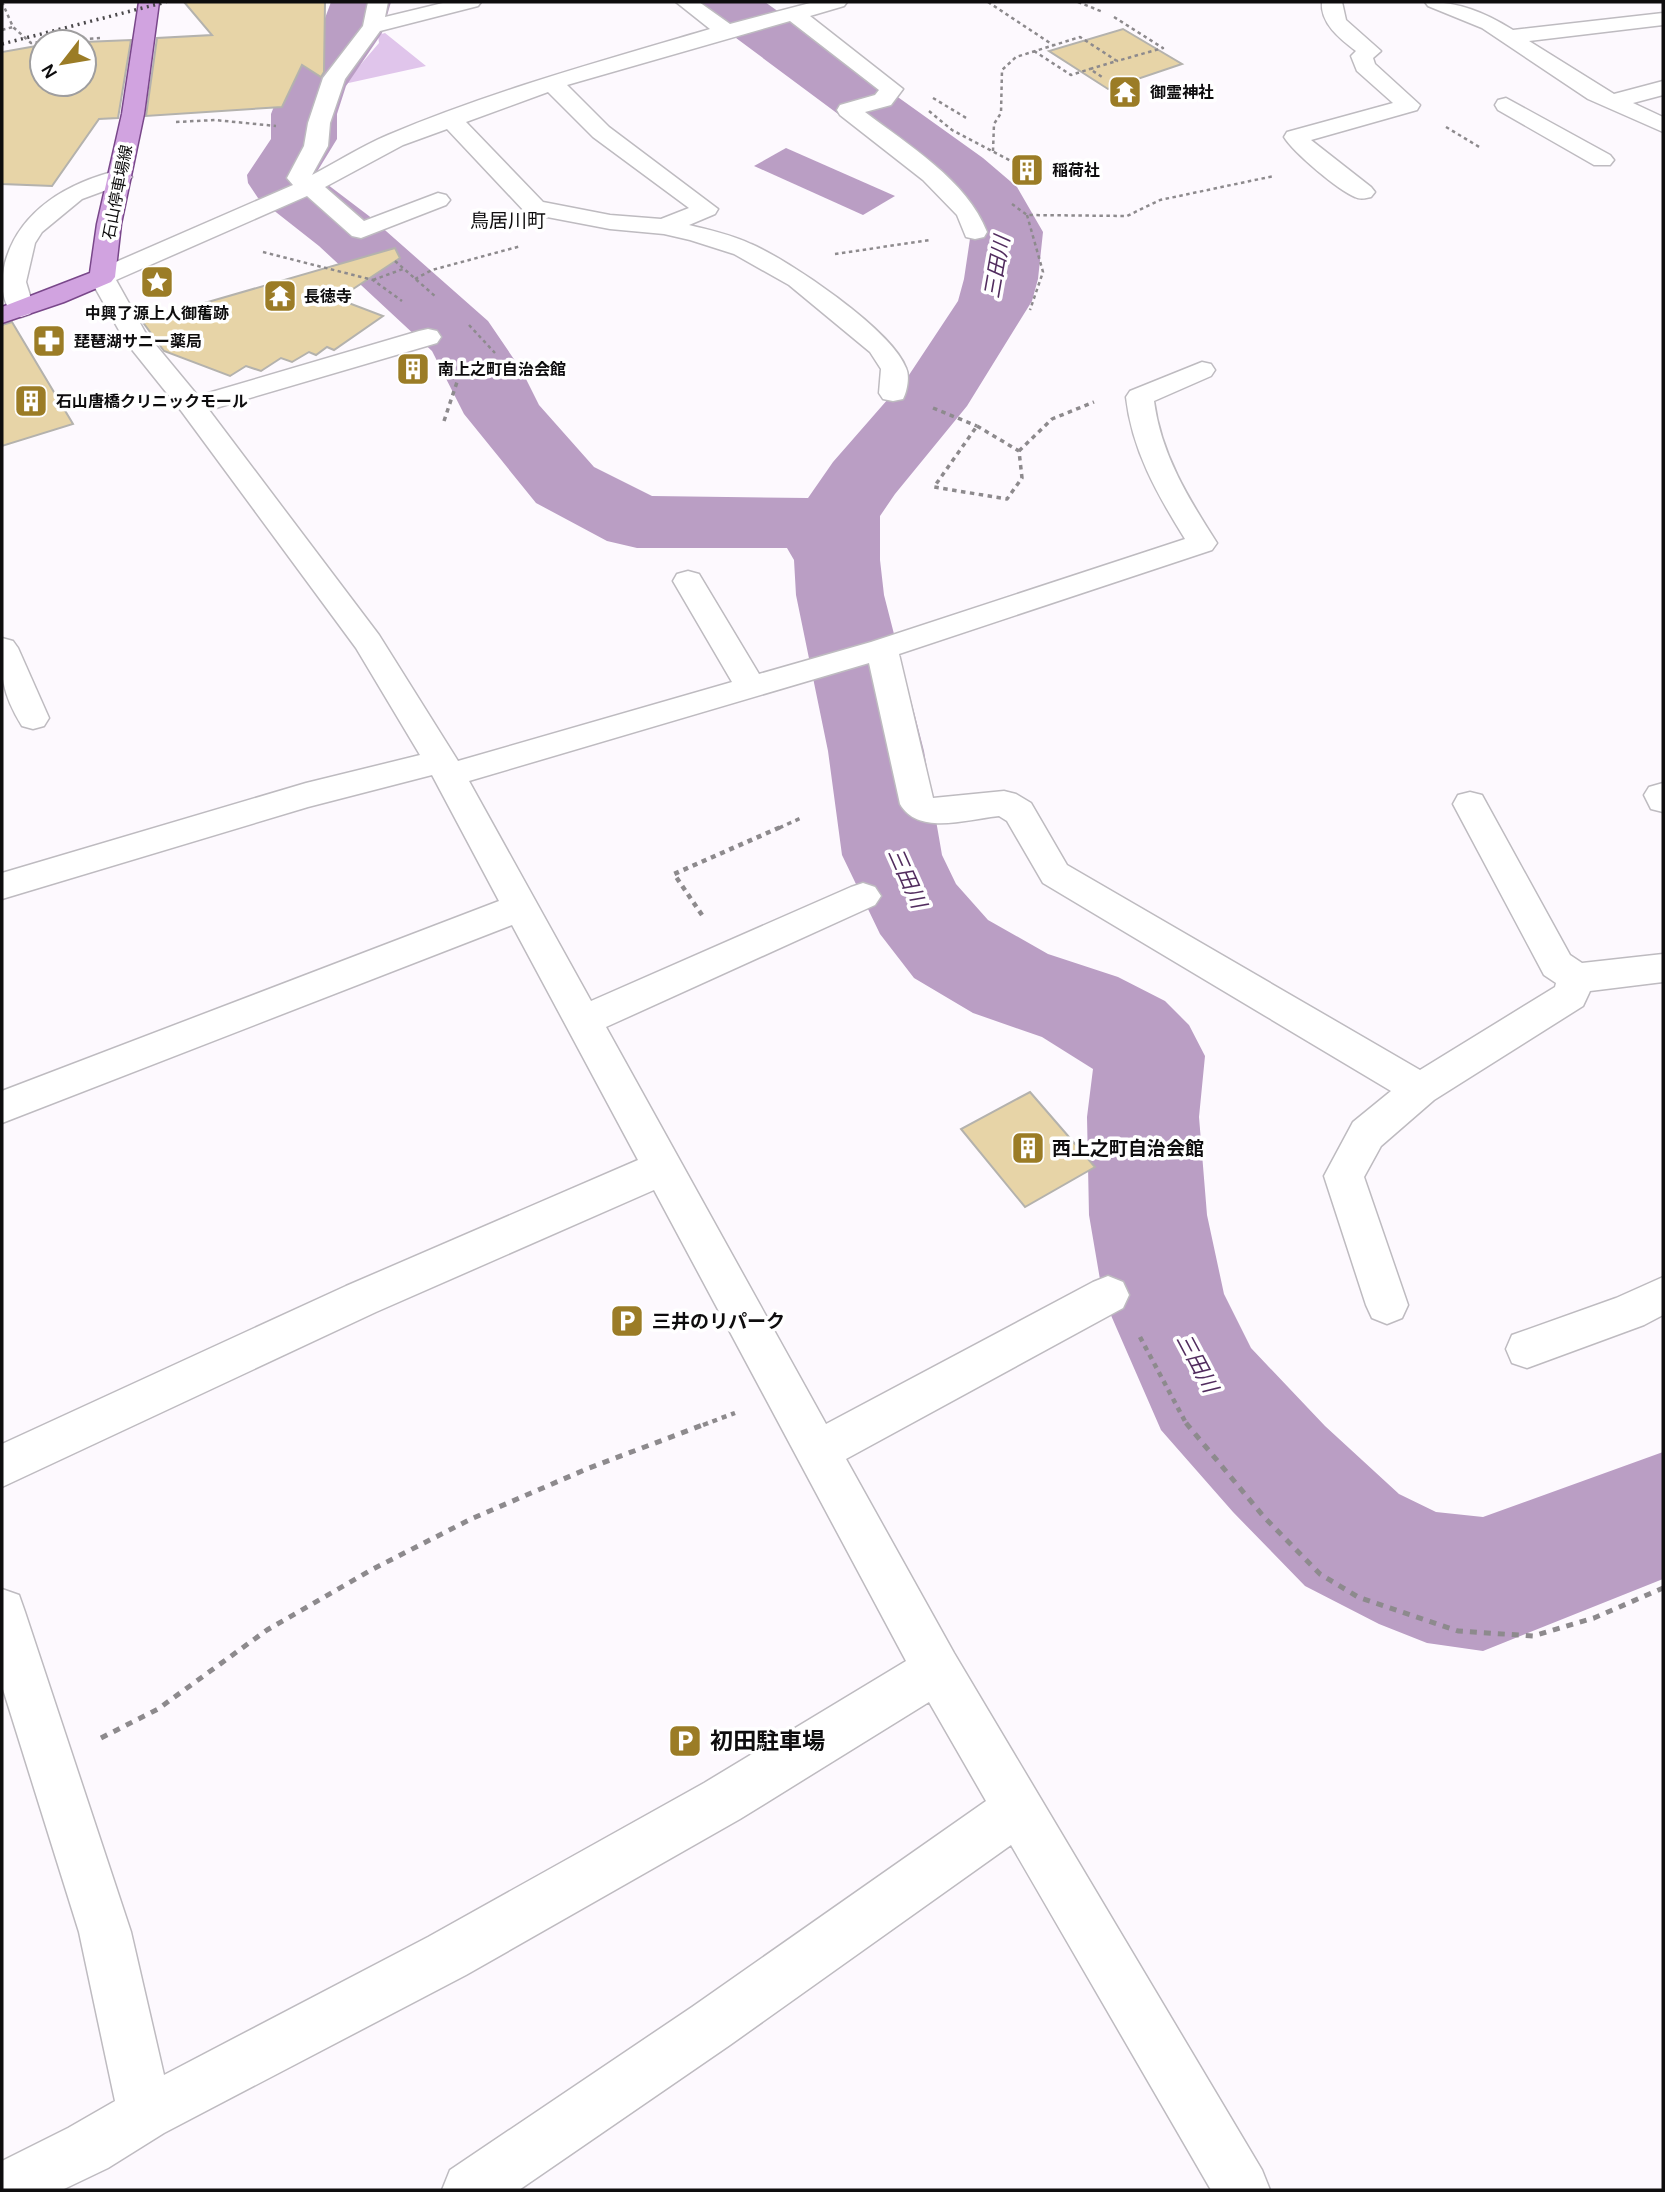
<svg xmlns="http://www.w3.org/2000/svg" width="1665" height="2192" viewBox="0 0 1665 2192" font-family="Karla,'Noto Sans JP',sans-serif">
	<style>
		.green { fill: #e0c5eb }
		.water { fill: #ba9ec4 }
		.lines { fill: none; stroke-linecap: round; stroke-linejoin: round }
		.river { fill: #ba9ec4; fill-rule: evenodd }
		.building { fill: #e7d4a7; stroke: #b4b2ad; stroke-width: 2 }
		.minor-casing { stroke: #bebbc0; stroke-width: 3 }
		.major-casing { stroke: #79478a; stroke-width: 3 }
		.path-far3 { stroke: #8d8a8d; stroke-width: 2.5; stroke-dasharray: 3.5 3.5; stroke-linecap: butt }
		.path-far2 { stroke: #8d8a8d; stroke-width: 3.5; stroke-dasharray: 4.5 4.5; stroke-linecap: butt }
		.path-far1 { stroke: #8d8a8d; stroke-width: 4.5; stroke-dasharray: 5 5; stroke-linecap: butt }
		.path { stroke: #8d8a8d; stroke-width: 5; stroke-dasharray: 7 7; stroke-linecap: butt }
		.minor { fill: #fff; fill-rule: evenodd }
		.major { fill: #d1a3e0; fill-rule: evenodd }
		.rail { stroke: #4b494b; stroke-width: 3.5; stroke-dasharray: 2 4.5; stroke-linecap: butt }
		.labels { text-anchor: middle; stroke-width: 7; stroke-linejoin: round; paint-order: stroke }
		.far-poi-label { font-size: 16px; font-weight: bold; fill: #0e0d0e; stroke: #fff; text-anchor: start }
		.far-street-label { font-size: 16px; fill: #0e0d0e; stroke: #fff }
		.far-quarter-label { font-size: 19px; fill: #0e0d0e; stroke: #fff }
		.poi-label { font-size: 19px; font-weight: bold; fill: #0e0d0e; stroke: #fff; text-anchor: start }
		.water-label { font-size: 21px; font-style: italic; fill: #522d5f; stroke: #fff }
		.near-poi-label { font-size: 23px; font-weight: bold; fill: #0e0d0e; stroke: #fff; text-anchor: start }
	</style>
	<rect width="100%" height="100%" fill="#fdf9fe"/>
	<polygon class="green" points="385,33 426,66 344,84 379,43 378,35"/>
	<polygon class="water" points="786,148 895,196 863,215 754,166"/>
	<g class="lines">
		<polygon class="river" points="331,2 391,2 382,33 346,86 337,114 337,139 315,175 369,216 488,321 522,371 539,405 594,467 652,496 808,498 833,462 909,375 958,301 964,279 971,232 962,211 935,186 705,15 696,2 765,2 983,158 1017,187 1043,232 1038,279 1032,301 967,406 895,494 880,516 880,560 884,595 924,751 942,855 956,884 988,920 1048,954 1118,977 1165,1001 1189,1025 1205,1056 1199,1117 1207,1215 1224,1294 1251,1348 1325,1426 1399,1494 1436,1512 1483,1517 1663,1452 1663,1579 1483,1651 1427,1643 1379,1624 1305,1586 1233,1512 1161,1430 1103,1297 1089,1215 1087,1117 1093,1069 1042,1037 973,1013 914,978 880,934 842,855 828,751 796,595 794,560 787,548 637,548 607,541 536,503 464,414 432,351 319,246 258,198 248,183 247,175 271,139 271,114 282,86 305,50 321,29"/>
	</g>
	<g class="building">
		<polygon points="184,2 325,2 324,72 321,77 302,65 282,107 146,116 157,38 212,35"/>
		<polygon points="1123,29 1182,64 1108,89 1049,51"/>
		<polygon points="131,40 118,118 99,119 52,186 2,184 2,52 42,45 42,84 84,84 84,42"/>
		<polygon points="395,248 400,258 338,299 383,316 334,350 327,347 316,355 309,352 292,362 281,358 261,371 246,366 230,376 164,351 142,321"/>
		<polygon points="12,322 73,424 2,446 2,325"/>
		<polygon points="1030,1092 1095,1167 1025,1207 961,1129"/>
	</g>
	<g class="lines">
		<defs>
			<g id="minor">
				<path d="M368,2H388L385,17L447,2H481L478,6L380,31L345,79L330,123L328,146L312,175C337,162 362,146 388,135C492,91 602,61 710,29L676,2H699L730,24L814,2H847L844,6L810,16L903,89L891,105L865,112C908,145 967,180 987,232L984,237L975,239L966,237L957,215L923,180L840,115L837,110L840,105L875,95L879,90L790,21L567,85L609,127L718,209L715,214L689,225C710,230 732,235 751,244C789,260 892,330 906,368C910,376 907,392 903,399L893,401L883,399L879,393L881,369L870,352L789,285L734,254L690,240L664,234L610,229L526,213L447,129L403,145L325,187L364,221L438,193L446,195L450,200L446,205L361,238L352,236L307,196L116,280L145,332L198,396L419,331L428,329L437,331L441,337L437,343L209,410L379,635L458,761L732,682L673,581L677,574L688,571L699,574L759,674L871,642L1185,539C1157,494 1132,450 1126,397L1130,391L1202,362L1211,364L1215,370L1211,376L1154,401C1161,454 1188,498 1217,543L1212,550L899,654L933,798L1004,791L1016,794L1031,803L1067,865L1420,1070L1555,987L1556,983L1544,975L1453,804L1458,795L1470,792L1482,795L1570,955L1582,963L1663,954V982L1590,991L1583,1006L1434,1100L1381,1146L1364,1177L1408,1305L1402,1318L1387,1324L1372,1318L1366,1305L1324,1176L1353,1122L1391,1091L1043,883L1007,821L999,816C968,819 918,836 900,804L869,663L469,781L591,1001L851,887L863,883L875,887L881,896L875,905L606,1027L826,1424L1093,1282L1108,1276L1123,1282L1129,1295L1123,1308L846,1459L954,1653L1262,2170L1270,2190H1211L1011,1845L730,2045L519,2190H442L450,2170L692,2007L986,1801L929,1702L740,1819L466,1975L164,2133L108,2168L62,2190H2V2161L68,2128L115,2101L79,1932L2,1686V1589L19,1595L25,1612L131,1932L164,2075L428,1937L704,1783L906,1661L654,1190L376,1312L2,1487V1444L346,1286L638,1160L512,925L2,1123V1091L499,901L432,775L308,807L2,899V873L306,783L420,755L356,648L182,412L125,341L89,277L93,272L293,185L287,178L304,146L308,123L323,78L363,26ZM548,92L593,137L689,208L661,219L610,215L543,202L466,122Z"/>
				<path d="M1322,2H1342L1346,20L1381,51L1373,58L1375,64L1420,105L1417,110L1311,140L1371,187L1375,192L1371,197C1366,198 1361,200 1355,197C1338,190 1294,153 1284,137L1287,132L1393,103L1357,71L1351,56L1356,51C1340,39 1320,23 1322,2Z"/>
				<path d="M1425,2C1459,2 1484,12 1513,30L1663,13V25L1529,41L1614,94L1663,81V95L1633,103L1663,117V132L1588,99L1482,28L1428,6Z"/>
				<polygon points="1506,98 1610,155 1614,160 1610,165 1594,165 1498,110 1495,105 1498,100"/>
				<path d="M120,170L128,172L132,177L128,182L82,199L42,232L35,243L26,282L34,309L30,314L21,317L12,314C1,299 1,281 5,263C19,210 69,182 120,170Z"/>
				<path d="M2,638L13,641L18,648L49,718L44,726L33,729L22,726C2,694 0,674 2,638Z"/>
				<polygon points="1663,783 1663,812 1651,809 1644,795 1649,787"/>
				<polygon points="1663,1277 1663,1315 1644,1325 1527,1368 1512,1363 1506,1349 1512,1335 1616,1298"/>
			</g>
			<polygon id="major" points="139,2 159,2 144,114 121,224 115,277 111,282 64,302 2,323 2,307 90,273 97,224 122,114"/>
		</defs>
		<use href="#minor" class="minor-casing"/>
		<use href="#major" class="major-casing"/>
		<g class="path-far3">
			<polyline points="2,2 13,27 31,43 42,42"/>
			<polyline points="988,2 1053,45"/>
			<polyline points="1078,2 1103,12"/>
			<polyline points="1114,17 1163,48 1117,61"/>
			<polyline points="2,30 13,27"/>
			<polyline points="48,42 100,38"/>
			<polyline points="1034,51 1071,75 1090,69"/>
			<polyline points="933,98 968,119"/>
			<polyline points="929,111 952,130 1011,161"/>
			<polyline points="176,122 215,120 276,126"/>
			<polyline points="1446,127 1481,148"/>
			<polyline points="993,151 994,124 1001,113 1002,70 1016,57 1080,37 1117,61 1090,69 1102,77"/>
			<polyline points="1012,204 1027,215 1127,216 1160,200 1274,176"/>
			<polyline points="1027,215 1043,272 1030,310"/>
			<polyline points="263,252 373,280 402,301"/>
			<polyline points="835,254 930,240"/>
			<polyline points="395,261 436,297"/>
			<polyline points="415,279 432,270 521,246"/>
			<polyline points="373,280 403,269"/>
			<polyline points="469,325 495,353"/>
		</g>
		<g class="path-far2">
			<polyline points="933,408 977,426"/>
			<polyline points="444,421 457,382 450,370"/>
			<polygon points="977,426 1019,451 1022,478 1007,499 934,487"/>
			<polyline points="1019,451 1052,419 1094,402"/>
			<polyline points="779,828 801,818"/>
		</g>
		<g class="path-far1">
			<polyline points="702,915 674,874 783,826"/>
			<polyline points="1140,1337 1187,1425"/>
			<polyline points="703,1425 735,1413"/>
		</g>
		<g class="path">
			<polyline points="1186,1423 1264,1517 1320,1574 1358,1597 1458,1631 1533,1636 1594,1618 1663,1588"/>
			<polyline points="101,1738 158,1709 267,1630 371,1570 471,1519 589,1468 708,1423"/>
		</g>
		<use href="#minor" class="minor"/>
		<use href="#major" class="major"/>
		<polyline class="rail" points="2,44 166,2"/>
	</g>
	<defs>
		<symbol id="temple-square" viewBox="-11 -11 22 22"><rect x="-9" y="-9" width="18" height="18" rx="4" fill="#9b7c26" stroke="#fff"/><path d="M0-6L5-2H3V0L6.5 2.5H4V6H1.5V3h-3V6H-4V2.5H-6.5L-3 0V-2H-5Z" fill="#fff"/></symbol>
		<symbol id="building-square" viewBox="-11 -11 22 22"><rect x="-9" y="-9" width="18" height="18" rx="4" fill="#9b7c26" stroke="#fff"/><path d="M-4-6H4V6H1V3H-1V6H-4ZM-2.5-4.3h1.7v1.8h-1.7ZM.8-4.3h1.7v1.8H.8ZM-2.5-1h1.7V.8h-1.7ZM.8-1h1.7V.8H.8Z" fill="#fff"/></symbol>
		<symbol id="sight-square" viewBox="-11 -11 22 22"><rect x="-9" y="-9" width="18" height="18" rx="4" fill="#9b7c26" stroke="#fff"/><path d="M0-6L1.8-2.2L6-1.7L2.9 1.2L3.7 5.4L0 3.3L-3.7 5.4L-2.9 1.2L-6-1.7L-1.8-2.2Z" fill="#fff"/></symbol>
		<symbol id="pharmacy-square" viewBox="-11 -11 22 22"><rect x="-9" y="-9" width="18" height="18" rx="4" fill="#9b7c26" stroke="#fff"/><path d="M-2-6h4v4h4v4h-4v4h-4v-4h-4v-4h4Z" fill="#fff"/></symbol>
		<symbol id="parking-square" viewBox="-11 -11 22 22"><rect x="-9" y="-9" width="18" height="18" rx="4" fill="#9b7c26" stroke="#fff"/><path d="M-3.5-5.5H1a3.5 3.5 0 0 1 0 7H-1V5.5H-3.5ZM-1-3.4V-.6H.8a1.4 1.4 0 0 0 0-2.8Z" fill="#fff"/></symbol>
	</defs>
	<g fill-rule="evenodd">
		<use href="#temple-square" x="1106" y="73" width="38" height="38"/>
		<use href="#building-square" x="1008" y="151" width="38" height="38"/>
		<use href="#sight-square" x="138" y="263" width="38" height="38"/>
		<use href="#temple-square" x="261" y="277" width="38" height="38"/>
		<use href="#pharmacy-square" x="30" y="322" width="38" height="38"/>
		<use href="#building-square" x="394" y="350" width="38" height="38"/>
		<use href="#building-square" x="12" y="382" width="38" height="38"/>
		<use href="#building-square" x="1009" y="1129" width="38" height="38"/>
		<use href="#parking-square" x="608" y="1302" width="38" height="38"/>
		<use href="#parking-square" x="666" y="1722" width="38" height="38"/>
	</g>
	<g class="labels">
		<g class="far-poi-label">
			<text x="1150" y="98">御霊神社</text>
			<text x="1052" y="176">稲荷社</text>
			<text x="304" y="302">長徳寺</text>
			<text x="157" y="319" text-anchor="middle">中興了源上人御𦾔跡</text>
			<text x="74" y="347">琵琶湖サニー薬局</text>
			<text x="438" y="375">南上之町自治会館</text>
			<text x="56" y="407">石山唐橋クリニックモール</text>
		</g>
		<g class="far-street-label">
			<text transform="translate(117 192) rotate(-79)" y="6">石山停車場線</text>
		</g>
		<g class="far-quarter-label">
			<text x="508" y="227">鳥居川町</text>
		</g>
		<g class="poi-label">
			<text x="1052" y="1155">西上之町自治会館</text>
			<text x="652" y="1328">三井のリパーク</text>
		</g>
		<g class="water-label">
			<text transform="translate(997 267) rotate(-80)" y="7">三田川</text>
			<text transform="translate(907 878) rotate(66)" y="7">三田川</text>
			<text transform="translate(1197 1363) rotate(62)" y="7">三田川</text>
		</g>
		<g class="near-poi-label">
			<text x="710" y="1749">初田駐車場</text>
		</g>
	</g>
	<rect width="1665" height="2192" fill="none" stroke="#0e0d0e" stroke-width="7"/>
	<g transform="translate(63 63) rotate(239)"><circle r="33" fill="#ffffff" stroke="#9f9e9f" stroke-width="2"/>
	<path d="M0-5L12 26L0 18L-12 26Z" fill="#9b7c26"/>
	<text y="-10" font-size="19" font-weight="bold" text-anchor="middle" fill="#0e0d0e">N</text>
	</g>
</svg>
